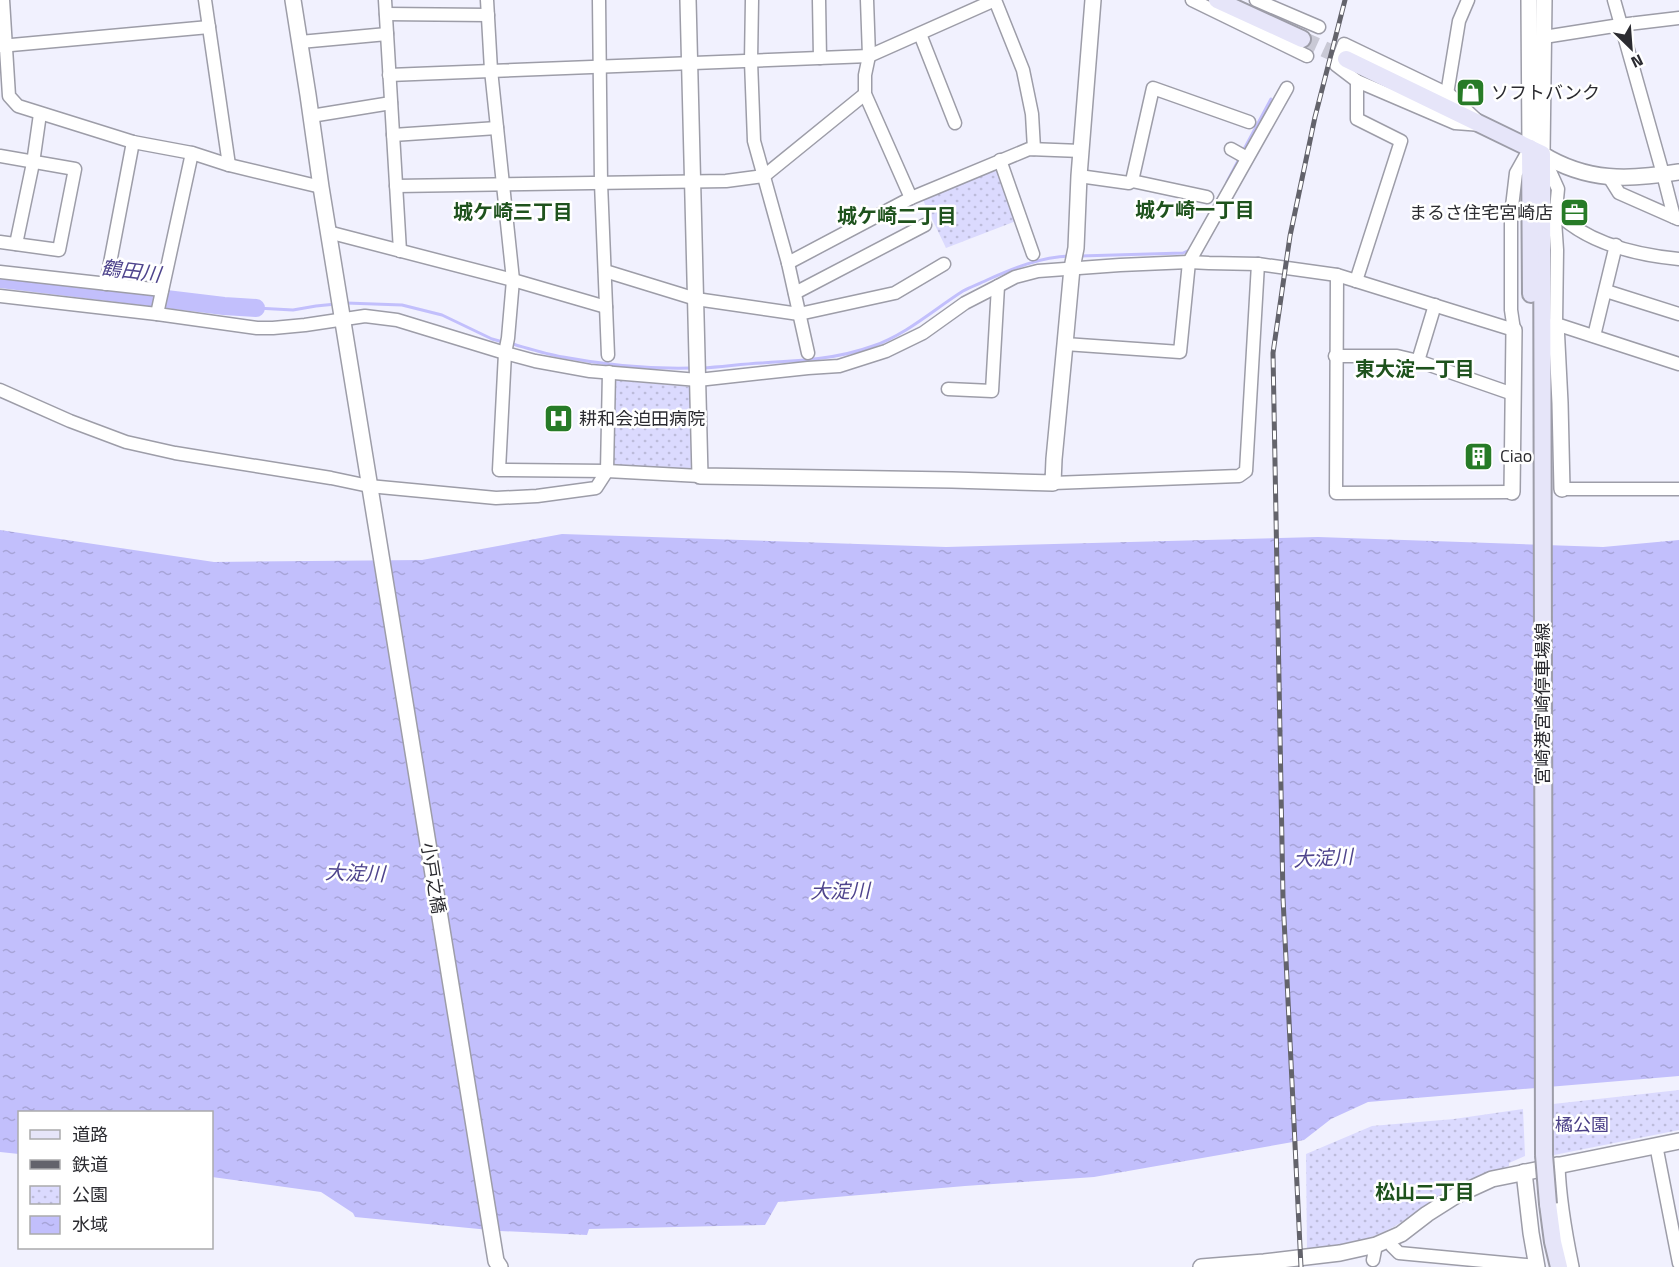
<svg xmlns="http://www.w3.org/2000/svg" width="1679" height="1267" viewBox="0 0 1679 1267" font-family="'Titillium Web','Noto Sans JP',sans-serif">
	<style>
		.park { fill: url(#park-dots) }
		.water { fill: url(#water-ripples) }
		.lines { fill: none; stroke-linecap: round; stroke-linejoin: round }
		.stream { stroke: #c2bffc; stroke-width: 3 }
		.river { stroke: #c2bffc; stroke-width: 18 }
		.secondary-tunnel { stroke: #c9c9d5; stroke-width: 16; stroke-dasharray: 16 8; stroke-linecap: butt }
		.minor-casing { stroke: #9d9da8; stroke-width: 15 }
		.tertiary-casing { stroke: #9d9da8; stroke-width: 18 }
		.secondary-casing { stroke: #9d9da8; stroke-width: 20 }
		.minor { stroke: #fff; stroke-width: 12 }
		.tertiary { stroke: #fff; stroke-width: 15 }
		.secondary { stroke: #e6e5f9; stroke-width: 16 }
		.rail-casing { stroke: #63636b; stroke-width: 5 }
		.rail { stroke: #fff; stroke-width: 3; stroke-dasharray: 9; stroke-linecap: butt }
		.secondary-bridge-casing { stroke: #9d9da8; stroke-width: 20; stroke-linecap: butt }
		.secondary-bridge { stroke: #e6e5f9; stroke-width: 16 }
		.labels { text-anchor: middle; stroke-width: 5; stroke-linejoin: round; paint-order: stroke }
		.poi-label { font-size: 18px; fill: #2b2b30; stroke: #fff; text-anchor: start }
		.street-label { font-size: 18px; fill: #2b2b30; stroke: #fff }
		.park-label { font-size: 18px; fill: #493e86; stroke: #fff }
		.neighbourhood-label { font-size: 20px; font-weight: bold; fill: #1e521d; stroke: #fff }
		.water-label { font-size: 20px; font-style: italic; fill: #4f458d; stroke: #fff }
	</style>
	<defs>
		<pattern id="park-dots" width="8" height="8" patternUnits="userSpaceOnUse" patternTransform="scale(1.5)"><rect width="8" height="8" fill="#dbdafe"/><path d="M2 2h.1M6 6h.1" fill="none" stroke="#bcbbda" stroke-width="1.8" stroke-linecap="round"/></pattern>
		<pattern id="water-ripples" width="26" height="14" patternUnits="userSpaceOnUse" patternTransform="scale(1.5)"><rect width="26" height="14" fill="#c2bffc"/><path d="M2 4q2-2 4 0t4 0M15 11q2-2 4 0t4 0" fill="none" stroke="#a7a4d8"/></pattern>
	</defs>
	<rect width="100%" height="100%" fill="#f1f1fe"/>
	<g class="park">
		<polygon points="998,170 1016,221 946,248 922,198"/>
		<polygon points="614,380 692,387 694,469 612,466"/>
		<polygon points="1679,1090 1679,1130 1554,1155 1553,1104"/>
		<path d="M1523,1109L1525,1156L1509,1163V1166C1487,1173 1466,1181 1445,1193C1428,1203 1413,1216 1395,1226C1371,1240 1334,1250 1307,1251L1306,1154L1372,1126L1454,1119Z"/>
	</g>
	<polygon class="water" points="0,530 214,562 422,560 562,534 946,547 1318,537 1603,547 1679,540 1679,1076 1368,1102 1331,1119 1304,1140 1094,1177 965,1186 778,1202 765,1225 589,1229 587,1235 500,1231 355,1217 353,1213 321,1192 212,1177 212,1112 20,1112 19,1154 0,1152"/>
	<g class="lines">
		<g class="stream">
			<polyline points="1242,153 1271,99"/>
			<polyline points="1227,182 1239,159"/>
			<polyline points="1080,256 1183,253 1192,249"/>
			<polyline points="346,303 402,305 442,315 492,339 503,342"/>
			<polyline points="256,308 293,310 316,306 336,304"/>
			<path d="M509,343C527,348 545,354 563,357C605,365 650,369 692,368"/>
			<path d="M702,368C722,367 741,364 761,363C799,361 838,359 873,346C907,334 933,310 963,291C970,287 979,284 987,280C1014,268 1040,257 1070,256"/>
		</g>
		<polyline class="river" points="0,279 224,306 256,308"/>
		<polyline class="secondary-tunnel" points="1302,39 1346,59"/>
		<defs>
			<g id="minor">
				<polyline points="3,0 9,96 18,106 133,142 192,153 229,165 321,187"/>
				<polyline points="205,0 229,165"/>
				<polyline points="385,0 400,251"/>
				<polyline points="487,0 491,70 513,280 508,338 505,353 499,470 607,471 700,476"/>
				<polyline points="599,0 601,183 608,355"/>
				<polyline points="752,0 751,61 754,141 788,263 808,353"/>
				<polyline points="819,0 820,58"/>
				<polyline points="867,0 869,56 865,75 865,94 911,198"/>
				<polyline points="995,0 1023,70 1032,114 1034,149"/>
				<polyline points="1192,0 1307,56"/>
				<polyline points="1256,0 1319,27"/>
				<polyline points="1614,0 1663,174 1674,217"/>
				<polyline points="386,14 488,15"/>
				<polyline points="920,34 955,123"/>
				<polyline points="1544,37 1620,25 1679,18"/>
				<polyline points="300,42 387,34"/>
				<polygon points="1344,44 1450,95 1482,125 1455,123 1357,81 1336,65"/>
				<polyline points="0,46 209,27"/>
				<polyline points="389,75 869,56 995,0"/>
				<polyline points="1447,94 1459,21 1468,0"/>
				<polyline points="311,116 391,103"/>
				<polyline points="393,135 497,128"/>
				<polyline points="1231,149 1247,158"/>
				<polyline points="0,156 75,169 59,250 0,242"/>
				<polyline points="1544,158 1558,189 1555,220 1557,250 1556,324 1679,364"/>
				<polyline points="1000,160 1033,254"/>
				<polyline points="1079,176 1129,183 1132,181 1153,88 1249,122"/>
				<polyline points="1609,177 1619,193 1678,219"/>
				<polyline points="1132,181 1207,197"/>
				<polyline points="396,186 726,181 764,176 865,94"/>
				<path d="M1556,212C1587,243 1637,255 1679,259"/>
				<polyline points="328,232 513,280 606,307"/>
				<polyline points="16,244 33,163 40,114"/>
				<polyline points="788,263 911,198 1029,149 1081,151"/>
				<polyline points="605,271 696,299 799,314 895,293 944,264"/>
				<polyline points="0,272 162,290"/>
				<polyline points="1337,275 1336,493 1512,492"/>
				<polyline points="1356,281 1401,141 1357,119 1357,81"/>
				<polyline points="106,284 133,142"/>
				<polyline points="1606,291 1679,314"/>
				<polyline points="795,293 925,225"/>
				<polyline points="0,296 157,314 257,328 273,328 305,325 365,316 397,320 505,353 535,361 590,371 698,380 808,368 839,366 886,351 923,333 965,303 998,286 1015,277 1038,271 1120,265 1189,262 1209,263 1258,264 1337,275 1514,330 1511,310 1511,215 1516,173 1530,148"/>
				<polyline points="157,314 192,153"/>
				<polyline points="1594,336 1616,245"/>
				<polyline points="1065,344 1180,352 1189,262 1287,88"/>
				<polyline points="1335,356 1397,356 1418,361 1513,394"/>
				<polyline points="1418,361 1435,305"/>
				<polyline points="948,389 992,391 998,286"/>
				<polyline points="0,390 70,421 126,442 175,453 331,478 369,486 496,498 537,496 596,488 607,471 609,372"/>
				<polyline points="1053,483 1239,476 1246,471 1258,264"/>
				<polyline points="1562,489 1679,489"/>
				<polyline points="1656,1145 1679,1263"/>
				<polyline points="1388,1240 1392,1246 1399,1253 1537,1266"/>
				<polyline points="1373,1260 1376,1245"/>
			</g>
			<g id="tertiary">
				<polyline points="293,0 308,95 321,187 496,1261 500,1267"/>
				<polyline points="688,0 700,476 952,480 1053,483 1054,459 1065,344 1072,268 1076,248 1079,176 1093,0"/>
				<polyline points="1529,0 1530,148"/>
				<path d="M1544,0L1542,154C1587,182 1629,180 1679,172"/>
				<polyline points="1556,324 1560,403 1562,489"/>
				<polyline points="1512,492 1514,330"/>
				<path d="M1557,1165C1558,1199 1564,1233 1571,1267"/>
				<polyline points="1524,1172 1531,1233 1537,1267"/>
				<polyline points="1201,1267 1264,1262 1340,1253 1376,1245 1401,1234 1427,1214 1457,1195 1492,1179 1679,1141"/>
			</g>
			<g id="secondary">
				<polyline points="1217,0 1302,39"/>
				<polyline points="1346,59 1542,154 1544,1155"/>
				<polyline points="1530,148 1531,294"/>
				<polyline points="1548,1204 1553,1242 1559,1267"/>
			</g>
		</defs>
		<use href="#minor" class="minor-casing"/>
		<use href="#tertiary" class="tertiary-casing"/>
		<use href="#secondary" class="secondary-casing"/>
		<use href="#minor" class="minor"/>
		<use href="#tertiary" class="tertiary"/>
		<use href="#secondary" class="secondary"/>
		<defs>
			<polyline id="rail" points="1301,1267 1283,898 1273,353 1290,236 1315,117 1345,0"/>
		</defs>
		<use href="#rail" class="rail-casing"/>
		<use href="#rail" class="rail"/>
		<defs>
			<polyline id="secondary-bridge" points="1544,1155 1548,1204"/>
		</defs>
		<use href="#secondary-bridge" class="secondary-bridge-casing"/>
		<use href="#secondary-bridge" class="secondary-bridge"/>
	</g>
	<defs>
		<symbol id="shop-square" viewBox="-11 -11 22 22"><rect x="-9" y="-9" width="18" height="18" rx="4" fill="#277b27" stroke="#fff"/><path d="M-5-2.5h2.3a2.7 3.5 0 0 1 5.4 0H5L5.5 6h-11ZM-1.5-2.5h3a1.5 2.3 0 0 0-3 0Z" fill="#fff"/></symbol>
		<symbol id="office-square" viewBox="-11 -11 22 22"><rect x="-9" y="-9" width="18" height="18" rx="4" fill="#277b27" stroke="#fff"/><path d="M-6-3h4V-5.5h4V-3h4V5H-6ZM-1-4.5V-3h2v-1.5ZM-6 0V1H6V0Z" fill="#fff"/></symbol>
		<symbol id="hospital-square" viewBox="-11 -11 22 22"><rect x="-9" y="-9" width="18" height="18" rx="4" fill="#277b27" stroke="#fff"/><path d="M-5-5h3v3.5h4V-5h3V5h-3V1.5h-4V5h-3Z" fill="#fff"/></symbol>
		<symbol id="building-square" viewBox="-11 -11 22 22"><rect x="-9" y="-9" width="18" height="18" rx="4" fill="#277b27" stroke="#fff"/><path d="M-4-6H4V6H1V3H-1V6H-4ZM-2.5-4.3h1.7v1.8h-1.7ZM.8-4.3h1.7v1.8H.8ZM-2.5-1h1.7V.8h-1.7ZM.8-1h1.7V.8H.8Z" fill="#fff"/></symbol>
	</defs>
	<g fill-rule="evenodd">
		<use href="#shop-square" x="1454" y="76" width="33" height="33"/>
		<use href="#office-square" x="1558" y="196" width="33" height="33"/>
		<use href="#hospital-square" x="542" y="402" width="33" height="33"/>
		<use href="#building-square" x="1462" y="440" width="33" height="33"/>
	</g>
	<g class="labels">
		<g class="poi-label">
			<text x="1491" y="99">ソフトバンク</text>
			<text x="1553" y="219" text-anchor="end">まるさ住宅宮崎店</text>
			<text x="579" y="425">耕和会迫田病院</text>
			<text x="1500" y="462">Ciao</text>
		</g>
		<g class="street-label">
			<text transform="translate(1543 704) rotate(-90)" y="6">宮崎港宮崎停車場線</text>
			<text transform="translate(433 878) rotate(81)" y="6">小戸之橋</text>
		</g>
		<g class="park-label">
			<text x="1582" y="1131">橘公園</text>
		</g>
		<g class="neighbourhood-label">
			<text x="1195" y="217">城ケ崎一丁目</text>
			<text x="513" y="219">城ケ崎三丁目</text>
			<text x="897" y="223">城ケ崎二丁目</text>
			<text x="1415" y="376">東大淀一丁目</text>
			<text x="1425" y="1199">松山二丁目</text>
		</g>
		<g class="water-label">
			<text transform="translate(131 271) rotate(7)" y="7">鶴田川</text>
			<text transform="translate(1323 858) rotate(-3)" y="7">大淀川</text>
			<text transform="translate(355 873) rotate(2)" y="7">大淀川</text>
			<text transform="translate(840 891) rotate(-1)" y="7">大淀川</text>
		</g>
	</g>
	<rect x="18" y="1111" width="195" height="138" fill="#ffffff" stroke="#aaaaac" stroke-width="1.5"/>
	<rect x="30" y="1130" width="30" height="9" fill="#e6e5f9" stroke="#aaaaac" stroke-width="1.5"/>
	<text x="72" y="1141" font-size="18" fill="#2b2b30">道路</text>
	<rect x="30" y="1160" width="30" height="9" fill="#63636b" stroke="#aaaaac" stroke-width="1.5"/>
	<text x="72" y="1171" font-size="18" fill="#2b2b30">鉄道</text>
	<rect x="30" y="1186" width="30" height="18" fill="url(#park-dots)" stroke="#aaaaac" stroke-width="1.5"/>
	<text x="72" y="1201" font-size="18" fill="#2b2b30">公園</text>
	<rect x="30" y="1216" width="30" height="18" fill="url(#water-ripples)" stroke="#aaaaac" stroke-width="1.5"/>
	<text x="72" y="1231" font-size="18" fill="#2b2b30">水域</text>
	<g transform="translate(1631 48) rotate(155)" stroke="#ffffff" stroke-width="4.5" paint-order="stroke">
	<path d="M0-4.5L10 22L0 15L-10 22Z" fill="#2b2b30"/>
	<text y="-9" font-size="16" font-weight="bold" text-anchor="middle" fill="#2b2b30">N</text>
	</g>
</svg>
